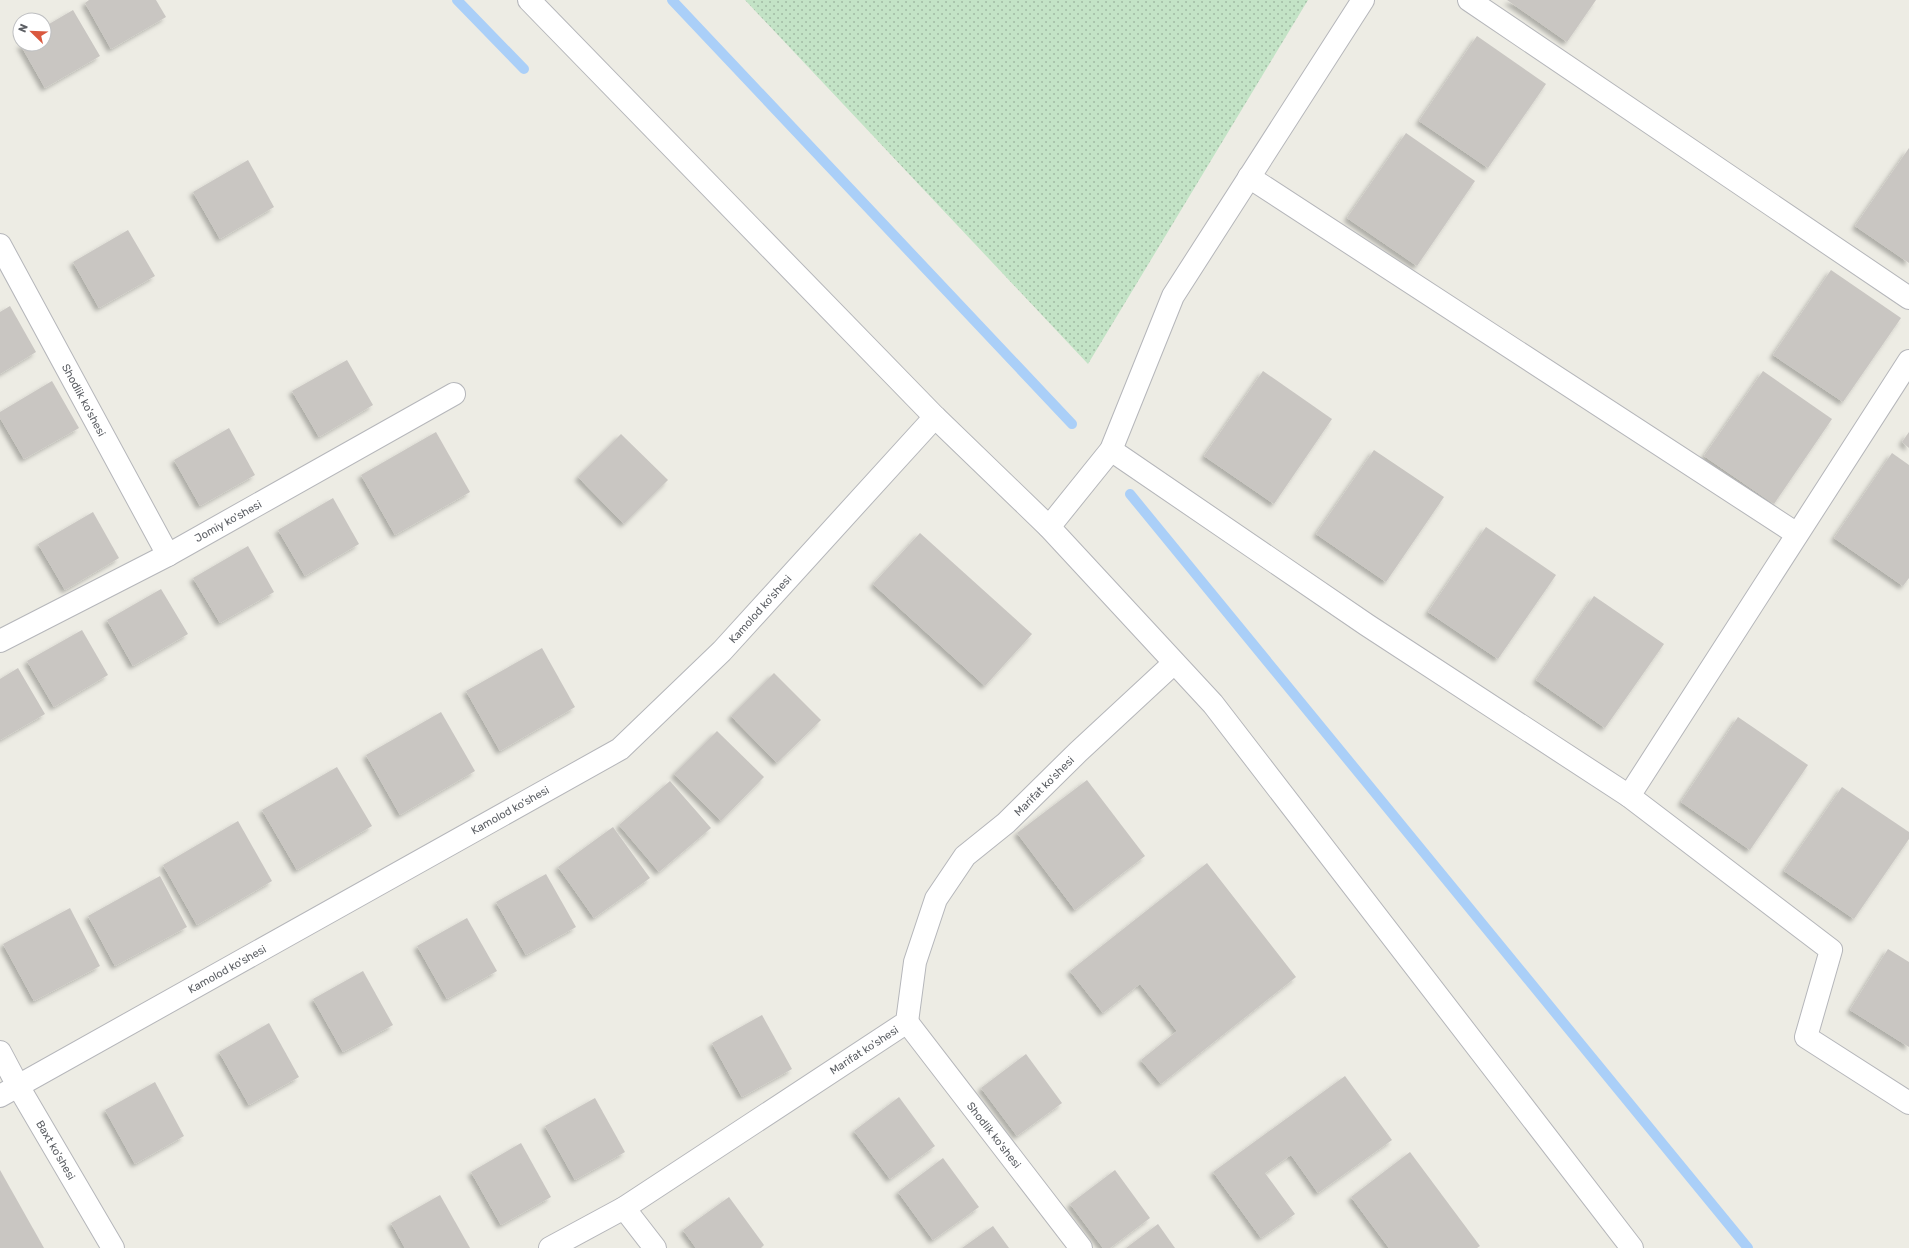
<svg xmlns="http://www.w3.org/2000/svg" width="1909" height="1248" viewBox="0 0 1909 1248" font-family="Rubik,sans-serif">
	<style>
		.grass { fill: url(#grass-dots) }
		.lines { fill: none; stroke-linecap: round; stroke-linejoin: round }
		.stream { stroke: #aacff8; stroke-width: 10 }
		.building { fill: #c9c6c2; filter: url(#shadow) }
		.minor-casing { stroke: #b5b6ba; stroke-width: 24 }
		.minor { stroke: #fff; stroke-width: 22 }
		.labels { text-anchor: middle; stroke-width: 4; stroke-linejoin: round; paint-order: stroke }
		.street-label { font-size: 11px; fill: #5c5f64; stroke: #fff }
	</style>
	<defs>
		<pattern id="grass-dots" width="8" height="8" patternUnits="userSpaceOnUse"><rect width="8" height="8" fill="#c3e3c6"/><path d="M2 2h.1M6 6h.1" fill="none" stroke="#a2bba4" stroke-width="1.8" stroke-linecap="round"/></pattern>
		<filter id="shadow"><feDropShadow dx="-3.5" dy="3.5" stdDeviation="2" flood-color="#0004"/></filter>
	</defs>
	<rect width="100%" height="100%" fill="#edece4"/>
	<polygon class="grass" points="745,0 1308,0 1088,364"/>
	<g class="lines">
		<g class="stream">
			<polyline points="457,0 524,69"/>
			<polyline points="672,0 1072,424"/>
			<polyline points="1130,494 1748,1248"/>
		</g>
	</g>
	<g class="building">
		<polygon points="89,0 156,0 166,17 111,49 85,3"/>
		<polygon points="1507,0 1596,0 1567,42"/>
		<polygon points="73,10 100,56 45,88 20,44 44,44 44,27"/>
		<polygon points="1477,36 1546,84 1488,168 1419,121"/>
		<polygon points="1406,133 1475,181 1417,266 1347,218"/>
		<polygon points="1909,148 1909,263 1855,226"/>
		<polygon points="248,160 274,207 220,239 193,192"/>
		<polygon points="128,230 155,276 99,308 73,262"/>
		<polygon points="1831,270 1901,318 1843,402 1773,355"/>
		<polygon points="10,306 36,352 0,374 0,312"/>
		<polygon points="347,360 373,405 319,437 292,391"/>
		<polygon points="1263,371 1332,419 1274,504 1204,456"/>
		<polygon points="1763,371 1832,419 1774,504 1704,456"/>
		<polygon points="52,381 79,428 24,459 0,418 0,412"/>
		<polygon points="229,428 255,475 200,506 174,460"/>
		<polygon points="436,432 470,492 395,535 361,475"/>
		<polygon points="1909,432 1909,448 1902,442"/>
		<polygon points="621,434 668,480 624,524 578,477"/>
		<polygon points="1374,450 1444,497 1386,582 1316,534"/>
		<polygon points="1892,453 1909,465 1909,578 1903,586 1834,538"/>
		<polygon points="333,498 359,544 305,576 278,530"/>
		<polygon points="93,512 119,558 65,590 38,544"/>
		<polygon points="1486,527 1556,575 1498,659 1428,612"/>
		<polygon points="920,533 1032,634 985,686 873,584"/>
		<polygon points="248,546 274,592 220,623 193,578"/>
		<polygon points="161,589 188,634 133,666 107,620"/>
		<polygon points="1594,596 1664,644 1605,728 1536,680"/>
		<polygon points="82,630 108,675 54,707 27,661"/>
		<polygon points="542,648 575,707 500,751 466,691"/>
		<polygon points="18,668 45,714 0,740 0,679"/>
		<polygon points="774,673 821,720 777,763 731,716"/>
		<polygon points="441,712 475,771 400,815 366,755"/>
		<polygon points="1738,717 1808,765 1750,850 1681,802"/>
		<polygon points="717,731 764,777 721,821 674,774"/>
		<polygon points="337,767 372,826 297,870 262,810"/>
		<polygon points="1087,780 1145,856 1075,910 1017,833"/>
		<polygon points="670,781 711,828 659,872 619,825"/>
		<polygon points="1842,787 1909,832 1909,839 1854,919 1784,871"/>
		<polygon points="238,821 272,881 197,925 163,865"/>
		<polygon points="613,827 650,878 594,918 558,867"/>
		<polygon points="1207,863 1296,977 1161,1084 1141,1060 1177,1031 1140,984 1103,1013 1070,971"/>
		<polygon points="546,874 576,927 526,955 496,902"/>
		<polygon points="160,876 187,927 115,966 88,916"/>
		<polygon points="70,908 100,966 34,1001 3,944"/>
		<polygon points="467,918 497,971 447,999 417,946"/>
		<polygon points="1888,949 1909,962 1909,1047 1850,1010"/>
		<polygon points="363,971 393,1025 343,1052 313,999"/>
		<polygon points="762,1015 792,1069 742,1097 712,1043"/>
		<polygon points="269,1023 299,1077 249,1105 219,1052"/>
		<polygon points="1026,1054 1062,1103 1017,1136 981,1088"/>
		<polygon points="1345,1076 1392,1140 1318,1193 1291,1155 1265,1173 1295,1214 1261,1238 1213,1172"/>
		<polygon points="155,1082 184,1136 135,1164 105,1110"/>
		<polygon points="899,1097 935,1146 890,1179 854,1131"/>
		<polygon points="595,1098 625,1152 575,1180 545,1126"/>
		<polygon points="521,1143 551,1197 501,1225 471,1172"/>
		<polygon points="1410,1152 1480,1246 1477,1248 1389,1248 1351,1197"/>
		<polygon points="943,1158 979,1207 933,1240 898,1192"/>
		<polygon points="0,1170 44,1248 0,1248"/>
		<polygon points="1115,1170 1150,1218 1110,1248 1103,1248 1070,1204"/>
		<polygon points="440,1195 470,1248 405,1248 391,1223"/>
		<polygon points="729,1197 764,1245 761,1248 696,1248 683,1230"/>
		<polygon points="1158,1224 1175,1248 1126,1248"/>
		<polygon points="993,1226 1009,1248 962,1248"/>
	</g>
	<g class="lines">
		<defs>
			<g id="minor">
				<polyline points="529,0 935,417 1049,527 1213,704 1632,1248"/>
				<polyline points="1469,0 1909,298"/>
				<polyline points="1249,177 1797,534"/>
				<polyline points="0,245 168,555"/>
				<polyline points="1111,450 1367,625 1629,796 1831,950 1806,1037 1909,1103"/>
				<polyline points="1049,527 1111,450 1173,296 1363,0"/>
				<polyline points="0,641 168,555 454,394"/>
				<polyline points="1629,796 1909,361"/>
				<polyline points="907,1022 1081,1248"/>
				<polyline points="0,1052 18,1086 113,1248"/>
				<polyline points="0,1096 620,749 722,651 935,417"/>
				<polyline points="624,1208 655,1248"/>
				<polyline points="550,1248 624,1208 907,1022 915,962 936,899 965,856 1006,823 1078,752 1174,663"/>
			</g>
		</defs>
		<use href="#minor" class="minor-casing"/>
		<use href="#minor" class="minor"/>
	</g>
	<g class="labels">
		<g class="street-label">
			<text transform="translate(84 400) rotate(62)" y="4">Shodlik ko'shesi</text>
			<text transform="translate(228 521) rotate(-29)" y="4">Jomiy ko'shesi</text>
			<text transform="translate(760 609) rotate(-48)" y="4">Kamolod ko'shesi</text>
			<text transform="translate(1044 786) rotate(-45)" y="4">Marifat ko'shesi</text>
			<text transform="translate(510 810) rotate(-29)" y="4">Kamolod ko'shesi</text>
			<text transform="translate(227 969) rotate(-29)" y="4">Kamolod ko'shesi</text>
			<text transform="translate(864 1050) rotate(-33)" y="4">Marifat ko'shesi</text>
			<text transform="translate(994 1135) rotate(52)" y="4">Shodlik ko'shesi</text>
			<text transform="translate(56 1150) rotate(60)" y="4">Baxt ko'shesi</text>
		</g>
	</g>
	<g transform="translate(32 32) rotate(293)"><circle r="19" fill="#ffffff" stroke="#bebfc1"/>
	<path d="M0-3L7 15L0 10L-7 15Z" fill="#da583e"/>
	<text y="-6" font-size="11" font-weight="bold" text-anchor="middle" fill="#5c5f64">N</text>
	</g>
</svg>
